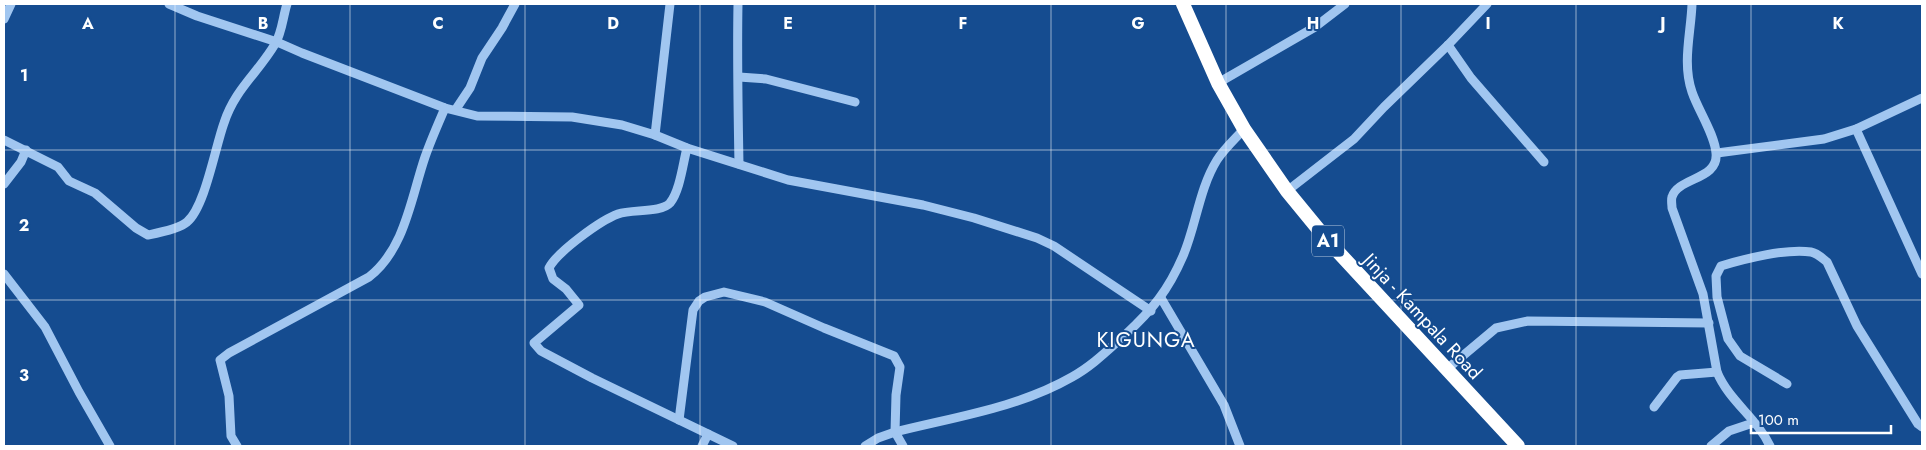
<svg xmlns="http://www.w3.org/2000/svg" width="1926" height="450" viewBox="0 0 1926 450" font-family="Jost,sans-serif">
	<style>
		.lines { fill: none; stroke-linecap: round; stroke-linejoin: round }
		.minor { stroke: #a1c6f0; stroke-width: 9 }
		.highway { stroke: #fff; stroke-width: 14 }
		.grid { fill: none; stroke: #fff; stroke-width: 1; stroke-opacity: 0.55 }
		.labels { text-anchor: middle; stroke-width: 4; stroke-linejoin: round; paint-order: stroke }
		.shield { fill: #154c90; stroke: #b9c9de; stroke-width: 1 }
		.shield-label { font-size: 18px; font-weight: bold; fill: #fff }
		.street-label { font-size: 19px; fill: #fff; stroke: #154c90 }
		.quarter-label { font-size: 21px; letter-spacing: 1px; fill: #fff; stroke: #154c90 }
		.grid-label { font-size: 16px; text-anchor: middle; font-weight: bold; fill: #fff; stroke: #154c90; stroke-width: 4; stroke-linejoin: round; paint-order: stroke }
	</style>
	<rect width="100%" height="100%" fill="#154c90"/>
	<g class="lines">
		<g class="minor">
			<polyline points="169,4 197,16 277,42 302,53 445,108 477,116 572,117 622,125 655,135 687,148 788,180 923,205 974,218 1037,238 1054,246 1151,311"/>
			<path d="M738,4C737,57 738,111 739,164"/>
			<path d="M1692,4C1691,33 1682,63 1692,92C1698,110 1715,135 1716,153C1719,180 1678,177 1672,197C1671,200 1672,205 1672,208L1703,294L1717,372C1729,401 1757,418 1770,446"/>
			<polyline points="4,19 11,4"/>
			<polyline points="1448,45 1471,78 1544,162"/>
			<polyline points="739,77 766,79 855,102"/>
			<polyline points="1218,83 1315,27 1345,4"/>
			<polyline points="456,109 470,88 482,58 502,28 515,4"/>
			<polyline points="1856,129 1922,274"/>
			<polyline points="655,135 670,4"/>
			<path d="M4,140L58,167L69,181L95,193L136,228L148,235C158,233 179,229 187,222C205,207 215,148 224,123C235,89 258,73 275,44C282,33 283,16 287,4"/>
			<path d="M687,148C683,163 680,191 670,203C661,213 632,209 618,214C601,220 557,252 549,268L553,279L566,289L579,305L534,343L541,351L592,378L733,446"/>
			<polyline points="1717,153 1824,139 1856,129 1922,98"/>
			<polyline points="4,184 21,162 26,150"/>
			<polyline points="1287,191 1354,139 1384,107 1448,45 1487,4"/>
			<polyline points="4,274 45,327 79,392 110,446"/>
			<polyline points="1161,298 1224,405 1240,446"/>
			<polyline points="1447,369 1496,328 1528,321 1709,323"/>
			<path d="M1787,384L1740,356L1728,339L1717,297L1716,276L1721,266C1744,259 1787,248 1811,252C1817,253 1822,258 1827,262L1857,326L1918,424L1922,427"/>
			<polyline points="1654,407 1677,377 1680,375 1717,372"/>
			<polyline points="679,420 693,310 699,301 705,297 724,292 765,302 824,328 894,356 900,367 896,395 895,432 903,446"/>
			<path d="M237,446L231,436L229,396L220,360L229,353L369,277C405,249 411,198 425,157C431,140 438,124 445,108"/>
			<polyline points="702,446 708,434"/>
			<path d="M865,446L878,438L895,432C954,417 1018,408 1072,377C1092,366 1108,350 1125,335C1152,310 1168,291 1183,256C1196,226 1199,189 1217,160C1224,149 1235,139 1244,129"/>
			<polyline points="1711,446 1729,431 1753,423"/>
		</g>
		<polyline class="highway" points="1183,4 1218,83 1244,129 1287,191 1328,241 1518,446"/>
	</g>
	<path class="grid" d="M175,4V446M350,4V446M525,4V446M700,4V446M875,4V446M1051,4V446M1226,4V446M1401,4V446M1576,4V446M1751,4V446M4,150H1922M4,300H1922"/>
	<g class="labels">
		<rect class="shield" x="1312" y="225.5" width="32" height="31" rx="4"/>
		<g class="shield-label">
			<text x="1328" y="247">A1</text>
		</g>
		<g class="street-label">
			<text transform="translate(1423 316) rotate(47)" y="7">Jinja - Kampala Road</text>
		</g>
		<g class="quarter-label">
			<text x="1146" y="347">KIGUNGA</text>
		</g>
	</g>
	<g class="grid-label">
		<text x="88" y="29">A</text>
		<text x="263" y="29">B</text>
		<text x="438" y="29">C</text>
		<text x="613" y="29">D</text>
		<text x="788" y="29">E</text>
		<text x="963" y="29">F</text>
		<text x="1138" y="29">G</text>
		<text x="1313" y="29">H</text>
		<text x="1488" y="29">I</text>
		<text x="1663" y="29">J</text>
		<text x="1838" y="29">K</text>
		<text x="24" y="81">1</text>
		<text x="24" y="231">2</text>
		<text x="24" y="381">3</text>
	</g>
	<rect width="1926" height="450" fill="none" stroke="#ffffff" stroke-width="10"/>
	<path d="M1751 425v8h140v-8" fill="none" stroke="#ffffff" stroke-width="2.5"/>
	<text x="1758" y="425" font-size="15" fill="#ffffff" stroke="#154c90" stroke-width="4" paint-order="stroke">100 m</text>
</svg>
